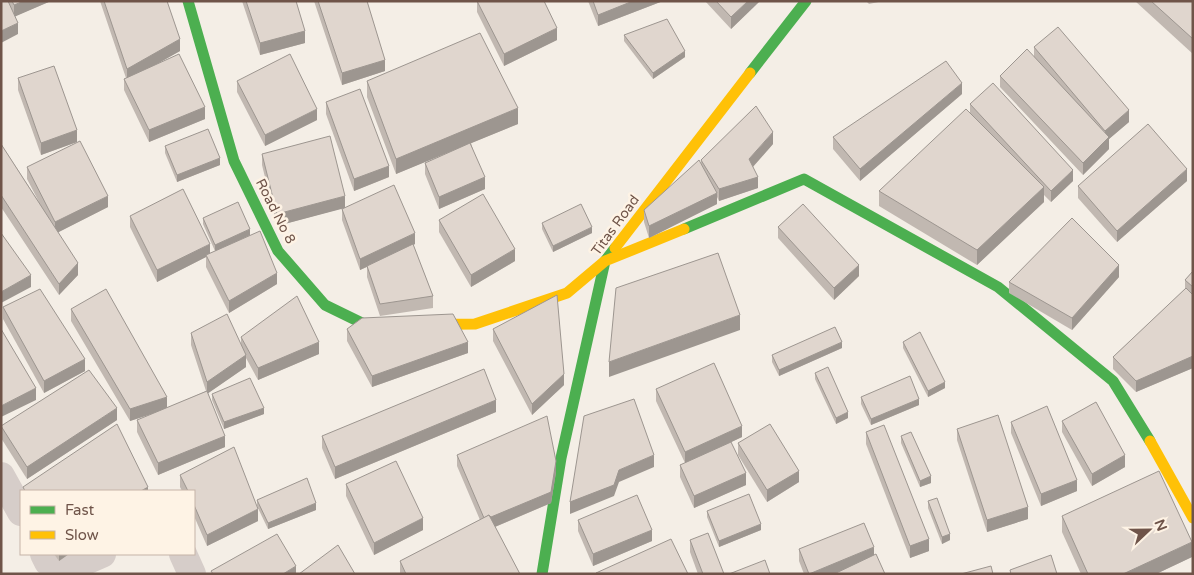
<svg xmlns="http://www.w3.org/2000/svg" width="1194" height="575" viewBox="0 0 1194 575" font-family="'Varela Round',sans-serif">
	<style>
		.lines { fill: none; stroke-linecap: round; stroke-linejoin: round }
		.street { stroke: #d6cdc9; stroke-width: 28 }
		.fast { stroke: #4caf50; stroke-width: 11 }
		.slow { stroke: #ffc107; stroke-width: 11 }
		.wall { fill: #c1b8b1 }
		.shaded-wall { fill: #9d9690 }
		.building { fill: #e0d6ce; stroke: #9d9690 }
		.labels { text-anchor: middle; stroke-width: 5; stroke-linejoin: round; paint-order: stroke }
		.street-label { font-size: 14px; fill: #6f5449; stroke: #fef3e5 }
	</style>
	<rect width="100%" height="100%" fill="#f4eee6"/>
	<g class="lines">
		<g class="street">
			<polyline points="1,476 21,512"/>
			<polyline points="44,554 48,562 60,572 102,554"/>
			<polyline points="183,554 192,574"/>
		</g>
		<g class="fast">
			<polyline points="188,1 234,161 278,251 325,305 366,325 371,325"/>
			<polyline points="750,73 806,1"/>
			<polyline points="684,229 804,179 998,287 1113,381 1150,441"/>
			<polyline points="542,574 561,458 605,261 615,248"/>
		</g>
		<g class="slow">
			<polyline points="615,248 750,73"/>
			<polyline points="371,325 475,324 567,293 605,261 684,229"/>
			<polyline points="1150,441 1193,518"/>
		</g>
	</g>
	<g class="wall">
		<polygon points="1,1 51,1 15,16 18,34"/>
		<polygon points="100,1 167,1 180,51 160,62 205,119 149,142 124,90 124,79 126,78"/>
		<polygon points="242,1 296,1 305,43 260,55"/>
		<polygon points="314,1 367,1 385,71 342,85"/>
		<polygon points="477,1 544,1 557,40 504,66 477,12"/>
		<polygon points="588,1 663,1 598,26"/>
		<polygon points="705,1 760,1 731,29"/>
		<polygon points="866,1 883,1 869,4"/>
		<polygon points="1135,1 1193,1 1193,54"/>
		<polygon points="624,35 685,57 653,79 624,41"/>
		<polygon points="1034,47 1129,122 1109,139 1109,149 1083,175 1000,87 1000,76 1034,57"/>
		<polygon points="18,78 77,142 41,155 18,90"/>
		<polygon points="237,81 317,120 265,146 237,92"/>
		<polygon points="367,81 518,124 471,143 485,189 439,209 425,174 425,163 460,147 396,174 367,97"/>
		<polygon points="962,94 860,181 833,149 833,137"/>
		<polygon points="326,102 389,177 354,191 326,114"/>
		<polygon points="970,104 1073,181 1051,202 1044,195 1044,202 977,265 879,206 879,191 970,113"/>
		<polygon points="1,144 39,202 27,179 27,167 108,207 58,232 78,275 59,295 1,207"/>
		<polygon points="773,144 753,167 758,188 719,201 717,197 717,204 649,238 644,222 644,210 701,165 701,160"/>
		<polygon points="165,146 220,165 177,182 165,153"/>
		<polygon points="262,154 345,207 415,244 413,245 433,296 433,308 380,316 367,277 367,267 360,270 342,220 342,209 343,208 277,226 262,165"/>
		<polygon points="1187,181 1117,242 1078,198 1078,186"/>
		<polygon points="130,216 210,253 215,251 203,224 203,218 250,235 277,284 229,313 206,267 206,257 157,282 130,227"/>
		<polygon points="439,220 515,261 471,287 439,232"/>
		<polygon points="542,223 592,233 553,252 542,229"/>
		<polygon points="778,227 859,276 834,300 778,238"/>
		<polygon points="1193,271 1193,368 1136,392 1113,369 1113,357 1185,289 1185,280"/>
		<polygon points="1119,277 1072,330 1009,293 1009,282"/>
		<polygon points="3,307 85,371 44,393 3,319"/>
		<polygon points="71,309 167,408 206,391 191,345 191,333 241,344 241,337 319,354 258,380 246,358 246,367 208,393 225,447 158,475 137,432 137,420 157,412 130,421 71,321"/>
		<polygon points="347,329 468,353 372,387 347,341"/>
		<polygon points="493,329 564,385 532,415 493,341"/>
		<polygon points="903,342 945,388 928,397 903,348"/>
		<polygon points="842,348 779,376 772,362 772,355"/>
		<polygon points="815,373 848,418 836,424 815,379"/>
		<polygon points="656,389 742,437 731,442 746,485 694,508 680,477 680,465 685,463 656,401"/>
		<polygon points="212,394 264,414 224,429 212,400"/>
		<polygon points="861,397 919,405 871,425 861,404"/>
		<polygon points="496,412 335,479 322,448 322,436"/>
		<polygon points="117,420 27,479 1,438 1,426"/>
		<polygon points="1062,421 1125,467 1092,486 1062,432"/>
		<polygon points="1011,422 1077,491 1041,506 1011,433"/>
		<polygon points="957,429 1028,519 987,532 957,440"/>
		<polygon points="866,432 929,551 910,558 866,444"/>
		<polygon points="901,436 931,483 920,487 901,443"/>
		<polygon points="738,443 799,482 767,502 738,455"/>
		<polygon points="457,455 556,472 551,503 495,527 520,574 400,574 400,561 480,520 457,466"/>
		<polygon points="180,475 258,521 207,546 194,516 194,491 182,491 180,487"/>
		<polygon points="346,484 423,530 374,555 346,496"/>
		<polygon points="257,500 316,510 268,529 257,506"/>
		<polygon points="928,501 950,540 942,544 928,508"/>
		<polygon points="707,511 761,530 719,547 707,517"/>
		<polygon points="1062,516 1192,557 1156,574 1081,574 1062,532"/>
		<polygon points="578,520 652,541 593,566 578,531"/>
		<polygon points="690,540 724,574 698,574 690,552"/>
		<polygon points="799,549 874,555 885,574 804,574 799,561"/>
		<polygon points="54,554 69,554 59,561"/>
	</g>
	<g class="shaded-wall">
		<polygon points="24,1 51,1 14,17 14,5"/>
		<polygon points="633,1 663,1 598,26 598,15"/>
		<polygon points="748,1 760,1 731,29 731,17"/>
		<polygon points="18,23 18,34 1,43 1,31"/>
		<polygon points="557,28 557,40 504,66 504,54"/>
		<polygon points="305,31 305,43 260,55 260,43"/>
		<polygon points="180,39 180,51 127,81 127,69"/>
		<polygon points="685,51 685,57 653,79 653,73"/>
		<polygon points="385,60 385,71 342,85 342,73"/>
		<polygon points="962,83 962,94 860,181 860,169"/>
		<polygon points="205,107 205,119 149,142 149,130"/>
		<polygon points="518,108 518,124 396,174 396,159"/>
		<polygon points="317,109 317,120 265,146 265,135"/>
		<polygon points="1129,110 1129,122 1109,139 1109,149 1083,175 1083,163 1105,141 1105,131"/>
		<polygon points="77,130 77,142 41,155 41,143"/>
		<polygon points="773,132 773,144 749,171 749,159"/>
		<polygon points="220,158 220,165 177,182 177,175"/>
		<polygon points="389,166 389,177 354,191 354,179"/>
		<polygon points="1187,169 1187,181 1117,242 1117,231"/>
		<polygon points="1073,170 1073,181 1051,202 1051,191"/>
		<polygon points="485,177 485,189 439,209 439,197"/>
		<polygon points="758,177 758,188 719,201 719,189"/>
		<polygon points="1044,187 1044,202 977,265 977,250"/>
		<polygon points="717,193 717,204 649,238 649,226"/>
		<polygon points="108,196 108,207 55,234 55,222"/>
		<polygon points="345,196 345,208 277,226 277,214"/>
		<polygon points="592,227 592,233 553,252 553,246"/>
		<polygon points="250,229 250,235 215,252 215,245"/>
		<polygon points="415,233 415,244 360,270 360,259"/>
		<polygon points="210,244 210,255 206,255 206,257 157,282 157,270"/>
		<polygon points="515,249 515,261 471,287 471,275"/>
		<polygon points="78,263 78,275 59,295 59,284"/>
		<polygon points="859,265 859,276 834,300 834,288"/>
		<polygon points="1119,265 1119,277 1072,330 1072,318"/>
		<polygon points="277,273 277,284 229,313 229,301"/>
		<polygon points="31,275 31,287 1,303 1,292"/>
		<polygon points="740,315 740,330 609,377 609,362"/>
		<polygon points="319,342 319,354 258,380 258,368"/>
		<polygon points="468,342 468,353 372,387 372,376"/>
		<polygon points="842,342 842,348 779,376 779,370"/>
		<polygon points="246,355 246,367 207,394 207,382"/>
		<polygon points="1193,356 1193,368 1136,392 1136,381"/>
		<polygon points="85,359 85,371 44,393 44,381"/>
		<polygon points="564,374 564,385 532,415 532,404"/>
		<polygon points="945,382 945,388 928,397 928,391"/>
		<polygon points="36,388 36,400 1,417 1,406"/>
		<polygon points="167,397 167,409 130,421 130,409"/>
		<polygon points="919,399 919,405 871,425 871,419"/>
		<polygon points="496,400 496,412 335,479 335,467"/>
		<polygon points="117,408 117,420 27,479 27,467"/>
		<polygon points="264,408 264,414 224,429 224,422"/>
		<polygon points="848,412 848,418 836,424 836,418"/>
		<polygon points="742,426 742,437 685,464 685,452"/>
		<polygon points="225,436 225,447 158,475 158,463"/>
		<polygon points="654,455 654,467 619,482 614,496 570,514 570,502 619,470"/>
		<polygon points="1125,455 1125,467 1092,486 1092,474"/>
		<polygon points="556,461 556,472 551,503 485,531 485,520"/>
		<polygon points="799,471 799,482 767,502 767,490"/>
		<polygon points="746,473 746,485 694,508 694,496"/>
		<polygon points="931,476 931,483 920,487 920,481"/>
		<polygon points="1077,480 1077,491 1041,506 1041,494"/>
		<polygon points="148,487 148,491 141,491"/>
		<polygon points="316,503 316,510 268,529 268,523"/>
		<polygon points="1028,507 1028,519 987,532 987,520"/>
		<polygon points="258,509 258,521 207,546 207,535"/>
		<polygon points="423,518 423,530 374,555 374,543"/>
		<polygon points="761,524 761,530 719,547 719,541"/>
		<polygon points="652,530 652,541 593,566 593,554"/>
		<polygon points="950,534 950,540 942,544 942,537"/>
		<polygon points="929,539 929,551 910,558 910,546"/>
		<polygon points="1192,542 1192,557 1156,574 1123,574"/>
		<polygon points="874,547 874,558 837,574 809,574"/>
		<polygon points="59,554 69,554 59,561"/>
		<polygon points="296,566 296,574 283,574"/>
	</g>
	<g class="building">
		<polygon points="1,1 8,1 18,23 1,31"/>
		<polygon points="12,1 24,1 14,5"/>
		<polygon points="104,1 167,1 180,39 127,69"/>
		<polygon points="246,1 296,1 305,31 260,43"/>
		<polygon points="318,1 367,1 385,60 342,73"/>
		<polygon points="477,1 544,1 557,28 504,54"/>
		<polygon points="593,1 633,1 598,15"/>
		<polygon points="716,1 748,1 731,17"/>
		<polygon points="1151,1 1193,1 1193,39"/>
		<polygon points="667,19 685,51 653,73 624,35"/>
		<polygon points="1058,27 1129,110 1105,131 1034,47"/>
		<polygon points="480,33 518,108 396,159 367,81"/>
		<polygon points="1027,49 1109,137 1083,163 1000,76"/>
		<polygon points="179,54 205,107 149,130 124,79"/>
		<polygon points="290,54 317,109 265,135 237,81"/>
		<polygon points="946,61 962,83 860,169 833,137"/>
		<polygon points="54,66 77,130 41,143 18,78"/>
		<polygon points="993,83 1073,170 1051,191 970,104"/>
		<polygon points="360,89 389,166 354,179 326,102"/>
		<polygon points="756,106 773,132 749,159 758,177 719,189 701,160"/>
		<polygon points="966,109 1044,187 977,250 879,191"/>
		<polygon points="1148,124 1187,169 1117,231 1078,186"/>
		<polygon points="208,129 220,158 177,175 165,146"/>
		<polygon points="330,136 345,196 277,214 262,154"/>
		<polygon points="80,141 108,196 55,222 27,167"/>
		<polygon points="470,143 485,177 439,197 425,163"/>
		<polygon points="1,144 78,263 59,284 1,195"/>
		<polygon points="699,160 717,193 649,226 644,210"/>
		<polygon points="394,185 415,233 360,259 342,209"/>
		<polygon points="183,189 210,244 157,270 130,216"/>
		<polygon points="483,194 515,249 471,275 439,220"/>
		<polygon points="238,202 250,229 215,245 203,218"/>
		<polygon points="581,204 592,227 553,246 542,223"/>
		<polygon points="803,204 859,265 834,288 778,227"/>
		<polygon points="1072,218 1119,265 1072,318 1009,282"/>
		<polygon points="260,231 277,273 229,301 206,255"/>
		<polygon points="1,233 31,275 1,292"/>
		<polygon points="413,244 433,296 380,304 367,266"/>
		<polygon points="718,253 740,315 609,362 616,288"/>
		<polygon points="1193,271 1193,287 1185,280"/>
		<polygon points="1186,288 1193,295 1193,356 1136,381 1113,357"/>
		<polygon points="40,289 85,359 44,381 3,307"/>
		<polygon points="106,289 167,397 130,409 71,309"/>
		<polygon points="557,295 564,374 532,404 493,329"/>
		<polygon points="297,296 319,342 258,368 241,337"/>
		<polygon points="227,314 246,355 207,382 191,333"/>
		<polygon points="453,314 468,342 372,376 347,329 362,318"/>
		<polygon points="835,327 842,342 779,370 772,355"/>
		<polygon points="1,329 36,388 1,406"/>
		<polygon points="920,332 945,382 928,391 903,342"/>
		<polygon points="714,363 742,426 685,452 656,389"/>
		<polygon points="828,367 848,412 836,418 815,373"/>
		<polygon points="484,369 496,400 335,467 322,436"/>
		<polygon points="89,370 117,408 27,467 1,426"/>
		<polygon points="910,376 919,399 871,419 861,397"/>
		<polygon points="250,378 264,408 224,422 212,394"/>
		<polygon points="207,391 225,436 158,463 137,420"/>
		<polygon points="634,399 654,455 619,470 614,485 570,502 584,416"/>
		<polygon points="1096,402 1125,455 1092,474 1062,421"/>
		<polygon points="1047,406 1077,480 1041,494 1011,422"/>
		<polygon points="998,415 1028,507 987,520 957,429"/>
		<polygon points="547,416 556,461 551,492 491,517 489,515 484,518 457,455"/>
		<polygon points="117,424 148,487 141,491 25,491 23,487"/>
		<polygon points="770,424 799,471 767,490 738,443"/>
		<polygon points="884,425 929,539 910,546 866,432"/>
		<polygon points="911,432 931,476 920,481 901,436"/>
		<polygon points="731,442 746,473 694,496 680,465"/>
		<polygon points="234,447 258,509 207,535 194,505 194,491 188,491 180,475"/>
		<polygon points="396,461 423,518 374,543 346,484"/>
		<polygon points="1159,471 1192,542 1123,574 1088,574 1062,516"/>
		<polygon points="307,478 316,503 268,523 257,500"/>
		<polygon points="749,494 761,524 719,541 707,511"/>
		<polygon points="637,495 652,530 593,554 578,520"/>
		<polygon points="937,498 950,534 942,537 928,501"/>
		<polygon points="489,515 520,574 406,574 400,561"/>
		<polygon points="864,523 874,547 809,574 799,549"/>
		<polygon points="708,533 724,574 703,574 690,540"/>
		<polygon points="277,534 296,566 283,574 213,574 211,571"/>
		<polygon points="671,539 688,574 596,573"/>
		<polygon points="338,545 355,574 299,574"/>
		<polygon points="876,554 885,574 834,574"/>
		<polygon points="1051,555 1057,574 1011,574 1010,570"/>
		<polygon points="765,560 770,574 729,574"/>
		<polygon points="991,566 993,574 961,574"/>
	</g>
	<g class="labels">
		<g class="street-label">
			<text transform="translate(276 211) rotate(63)" y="5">Road No 8</text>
			<text transform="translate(615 225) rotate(-54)" y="5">Titas Road</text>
		</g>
	</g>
	<rect width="1194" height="575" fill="none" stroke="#6f5449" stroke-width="5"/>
	<rect x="20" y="490" width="175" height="65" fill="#fef3e5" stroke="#c5b3a7"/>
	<rect x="30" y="506" width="25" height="8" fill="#4caf50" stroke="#c5b3a7"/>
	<text x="65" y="515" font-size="15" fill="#6f5449">Fast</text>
	<rect x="30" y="531" width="25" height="8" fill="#ffc107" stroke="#c5b3a7"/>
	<text x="65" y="540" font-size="15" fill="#6f5449">Slow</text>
	<g transform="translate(1149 530) rotate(68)" stroke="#fef3e5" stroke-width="4" paint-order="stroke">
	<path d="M0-4L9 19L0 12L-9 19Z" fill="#6f5449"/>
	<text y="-8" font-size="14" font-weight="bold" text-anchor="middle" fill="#6f5449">N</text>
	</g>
</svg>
